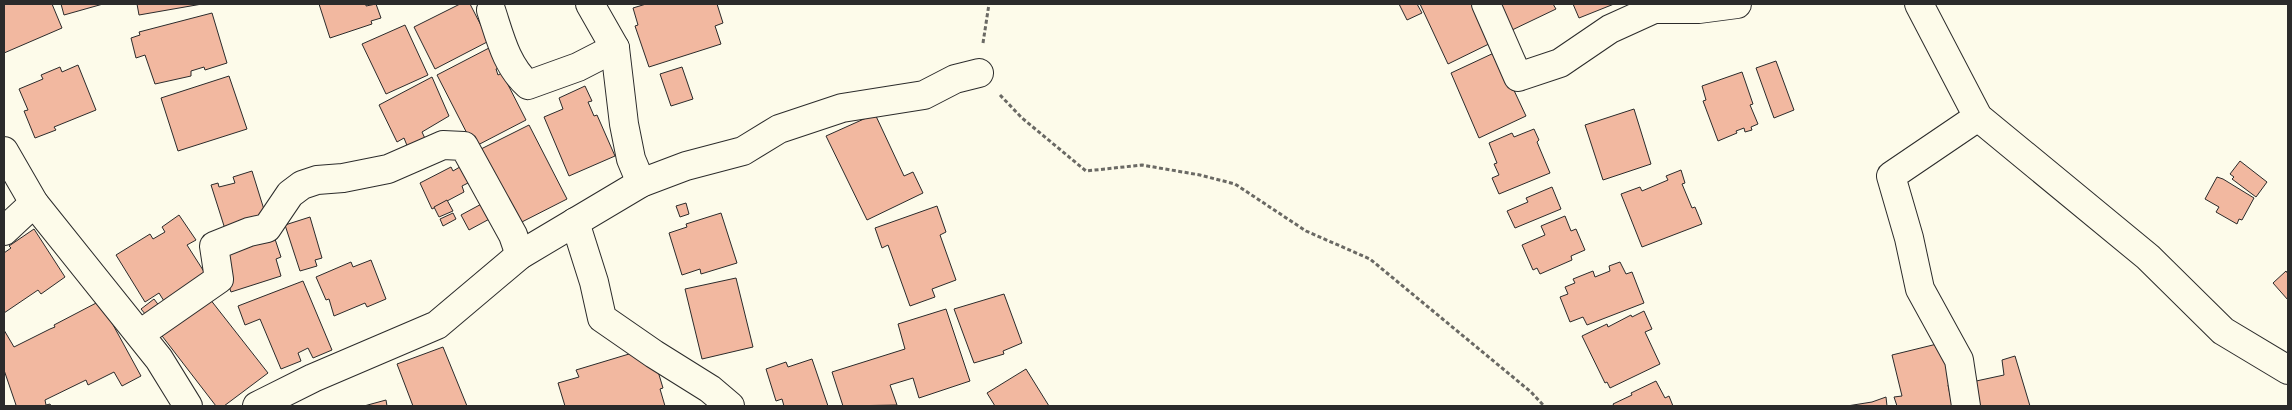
<svg xmlns="http://www.w3.org/2000/svg" width="2292" height="410" viewBox="0 0 2292 410" font-family="'Alegreya Sans',sans-serif">
	<style>
		.building { fill: #f2b8a0; stroke: #2b2b2b }
		.lines { fill: none; stroke-linecap: round; stroke-linejoin: round }
		.minor-casing { stroke: #2b2b2b; stroke-width: 30 }
		.path { stroke: #6a6964; stroke-width: 3; stroke-dasharray: 4 2.5; stroke-linecap: butt }
		.minor { stroke: #fdfbea; stroke-width: 28 }
	</style>
	<rect width="100%" height="100%" fill="#fdfbea"/>
	<g class="building">
		<polygon points="4,4 52,4 62,28 4,53"/>
		<polygon points="61,4 103,4 64,15"/>
		<polygon points="137,4 202,4 139,15"/>
		<polygon points="319,4 366,4 366,6 376,4 381,18 371,21 372,24 330,38"/>
		<polygon points="460,4 470,4 489,41 435,69 414,27"/>
		<polygon points="646,4 717,4 723,23 715,26 721,44 649,67 635,26 638,25 633,8"/>
		<polygon points="1399,4 1417,4 1422,13 1407,20"/>
		<polygon points="1420,4 1478,4 1495,41 1448,64"/>
		<polygon points="1498,4 1553,4 1556,9 1510,31"/>
		<polygon points="1573,4 1614,4 1579,18"/>
		<polygon points="212,13 227,63 205,70 204,67 191,71 191,76 155,84 145,55 136,58 131,38 140,35 139,32"/>
		<polygon points="405,25 428,75 386,94 362,44"/>
		<polygon points="489,48 499,68 496,69 498,75 502,73 526,120 474,147 437,75"/>
		<polygon points="1496,52 1526,116 1479,138 1451,73"/>
		<polygon points="1776,61 1794,110 1774,118 1756,68"/>
		<polygon points="78,65 96,110 54,127 56,130 35,138 24,111 28,110 19,89 43,79 41,75 60,67 62,72"/>
		<polygon points="682,67 693,99 671,106 660,74"/>
		<polygon points="1742,72 1753,104 1750,105 1758,124 1751,127 1752,130 1745,132 1744,128 1736,131 1737,133 1718,141 1703,101 1706,100 1702,86"/>
		<polygon points="229,76 247,129 178,151 161,98"/>
		<polygon points="432,77 449,116 422,132 428,145 410,153 404,138 397,142 379,105"/>
		<polygon points="585,86 592,101 588,102 594,116 597,115 615,156 569,176 544,117 563,109 559,98"/>
		<polygon points="1634,109 1651,164 1603,180 1585,125"/>
		<polygon points="875,114 904,176 913,172 923,193 867,220 826,136"/>
		<polygon points="529,125 567,199 514,226 475,152"/>
		<polygon points="1534,129 1539,140 1537,142 1550,173 1499,194 1492,178 1499,175 1494,164 1497,163 1489,143 1512,133 1514,137"/>
		<polygon points="470,161 478,178 462,186 464,192 432,209 420,183 451,167 453,171"/>
		<polygon points="2240,161 2267,182 2256,197 2232,179 2234,177 2230,174"/>
		<polygon points="1681,170 1685,183 1682,184 1692,208 1695,207 1702,224 1642,247 1621,194 1640,187 1642,191 1668,180 1666,176"/>
		<polygon points="252,171 266,216 225,229 211,185 218,183 219,187 235,183 233,177"/>
		<polygon points="2217,177 2223,179 2254,198 2242,220 2239,219 2237,224 2216,212 2219,207 2205,199"/>
		<polygon points="1552,187 1561,209 1515,228 1507,211 1528,202 1526,198"/>
		<polygon points="447,200 453,211 439,217 434,207"/>
		<polygon points="487,201 495,216 469,230 461,215"/>
		<polygon points="686,203 689,214 680,217 676,206"/>
		<polygon points="937,206 946,232 940,235 956,280 932,289 935,297 910,306 888,245 882,248 875,228"/>
		<polygon points="453,213 456,219 443,226 440,219"/>
		<polygon points="721,213 737,263 701,274 700,269 682,275 669,233 687,227 686,224"/>
		<polygon points="179,215 196,240 187,245 210,281 164,301 159,293 145,302 116,255 150,234 153,239 165,232 162,227"/>
		<polygon points="1565,216 1571,231 1576,229 1585,250 1571,256 1572,260 1540,274 1537,268 1533,270 1522,245 1545,235 1541,226"/>
		<polygon points="310,217 322,258 315,260 317,266 300,271 285,225"/>
		<polygon points="34,229 65,277 41,294 38,290 4,313 4,253 11,248 9,246"/>
		<polygon points="273,233 281,257 276,259 281,276 231,292 222,267 223,247"/>
		<polygon points="371,260 386,299 367,307 365,303 334,316 329,299 326,300 316,277 351,262 353,267"/>
		<polygon points="1620,262 1626,274 1632,272 1644,303 1587,325 1583,317 1570,322 1560,297 1568,294 1565,287 1575,283 1573,279 1593,271 1595,277 1610,271 1609,266"/>
		<polygon points="2286,271 2288,274 2288,300 2273,283"/>
		<polygon points="736,278 753,347 702,359 685,289"/>
		<polygon points="303,281 332,350 313,358 308,348 298,353 301,361 281,369 260,319 245,325 238,306"/>
		<polygon points="206,294 268,373 224,406 216,406 159,332"/>
		<polygon points="1004,294 1022,343 1003,351 1004,354 974,363 954,309"/>
		<polygon points="154,299 163,311 151,321 141,309"/>
		<polygon points="100,301 141,376 122,386 114,372 88,385 86,380 45,400 46,405 50,404 51,406 14,406 16,405 4,370 4,330 14,347 50,329 55,327 54,325"/>
		<polygon points="946,309 970,381 919,398 913,378 890,385 897,405 843,406 832,372 905,349 898,324"/>
		<polygon points="1644,311 1652,329 1645,332 1660,364 1610,388 1607,382 1605,383 1582,336 1607,324 1608,327 1631,315 1632,317"/>
		<polygon points="1941,343 1952,384 1948,385 1951,399 1960,406 1897,406 1894,397 1902,396 1892,355"/>
		<polygon points="443,347 467,406 413,406 397,364"/>
		<polygon points="639,351 654,358 663,388 660,389 665,406 565,406 558,383 579,377 576,370"/>
		<polygon points="2015,356 2030,406 1975,406 1967,383 2004,375 2002,360"/>
		<polygon points="812,359 828,406 784,406 782,399 776,401 766,369 786,362 788,367"/>
		<polygon points="1026,369 1049,406 995,406 987,393"/>
		<polygon points="1656,381 1665,398 1669,396 1673,406 1614,406 1613,404 1632,395 1631,393"/>
		<polygon points="1886,397 1887,406 1847,406 1872,402"/>
		<polygon points="386,400 387,406 364,406"/>
	</g>
	<g class="lines">
		<defs>
			<g id="minor">
				<polyline points="590,4 615,48 624,124 631,159 641,183"/>
				<polyline points="1486,4 1518,77 1560,63 1610,29 1654,9 1699,9 1737,4"/>
				<polyline points="1919,4 1978,117 2148,257 2223,331 2288,370"/>
				<path d="M491,10C500,37 506,65 528,85L578,67L615,48"/>
				<polyline points="4,151 34,203 159,359 188,406"/>
				<polyline points="575,222 594,282 602,318 654,354 710,389 730,406"/>
				<polyline points="4,231 34,203"/>
				<polyline points="140,334 219,279 214,246 249,232 267,228 290,194 302,185 317,180 343,178 388,169 443,145 464,146 513,235 520,255"/>
				<polyline points="257,406 313,378 437,325 520,255 641,183 686,166 743,151 779,129 842,108 924,95 955,79 979,73"/>
				<polyline points="1966,406 1959,360 1920,289 1909,238 1891,176 1978,117"/>
			</g>
		</defs>
		<use href="#minor" class="minor-casing"/>
		<g class="path">
			<polyline points="983,43 989,4"/>
			<polyline points="1000,95 1022,118 1086,171 1142,165 1200,175 1235,184 1306,231 1370,259 1531,392 1544,406"/>
		</g>
		<use href="#minor" class="minor"/>
	</g>
	<rect width="2292" height="410" fill="none" stroke="#2b2b2b" stroke-width="10"/>
</svg>
